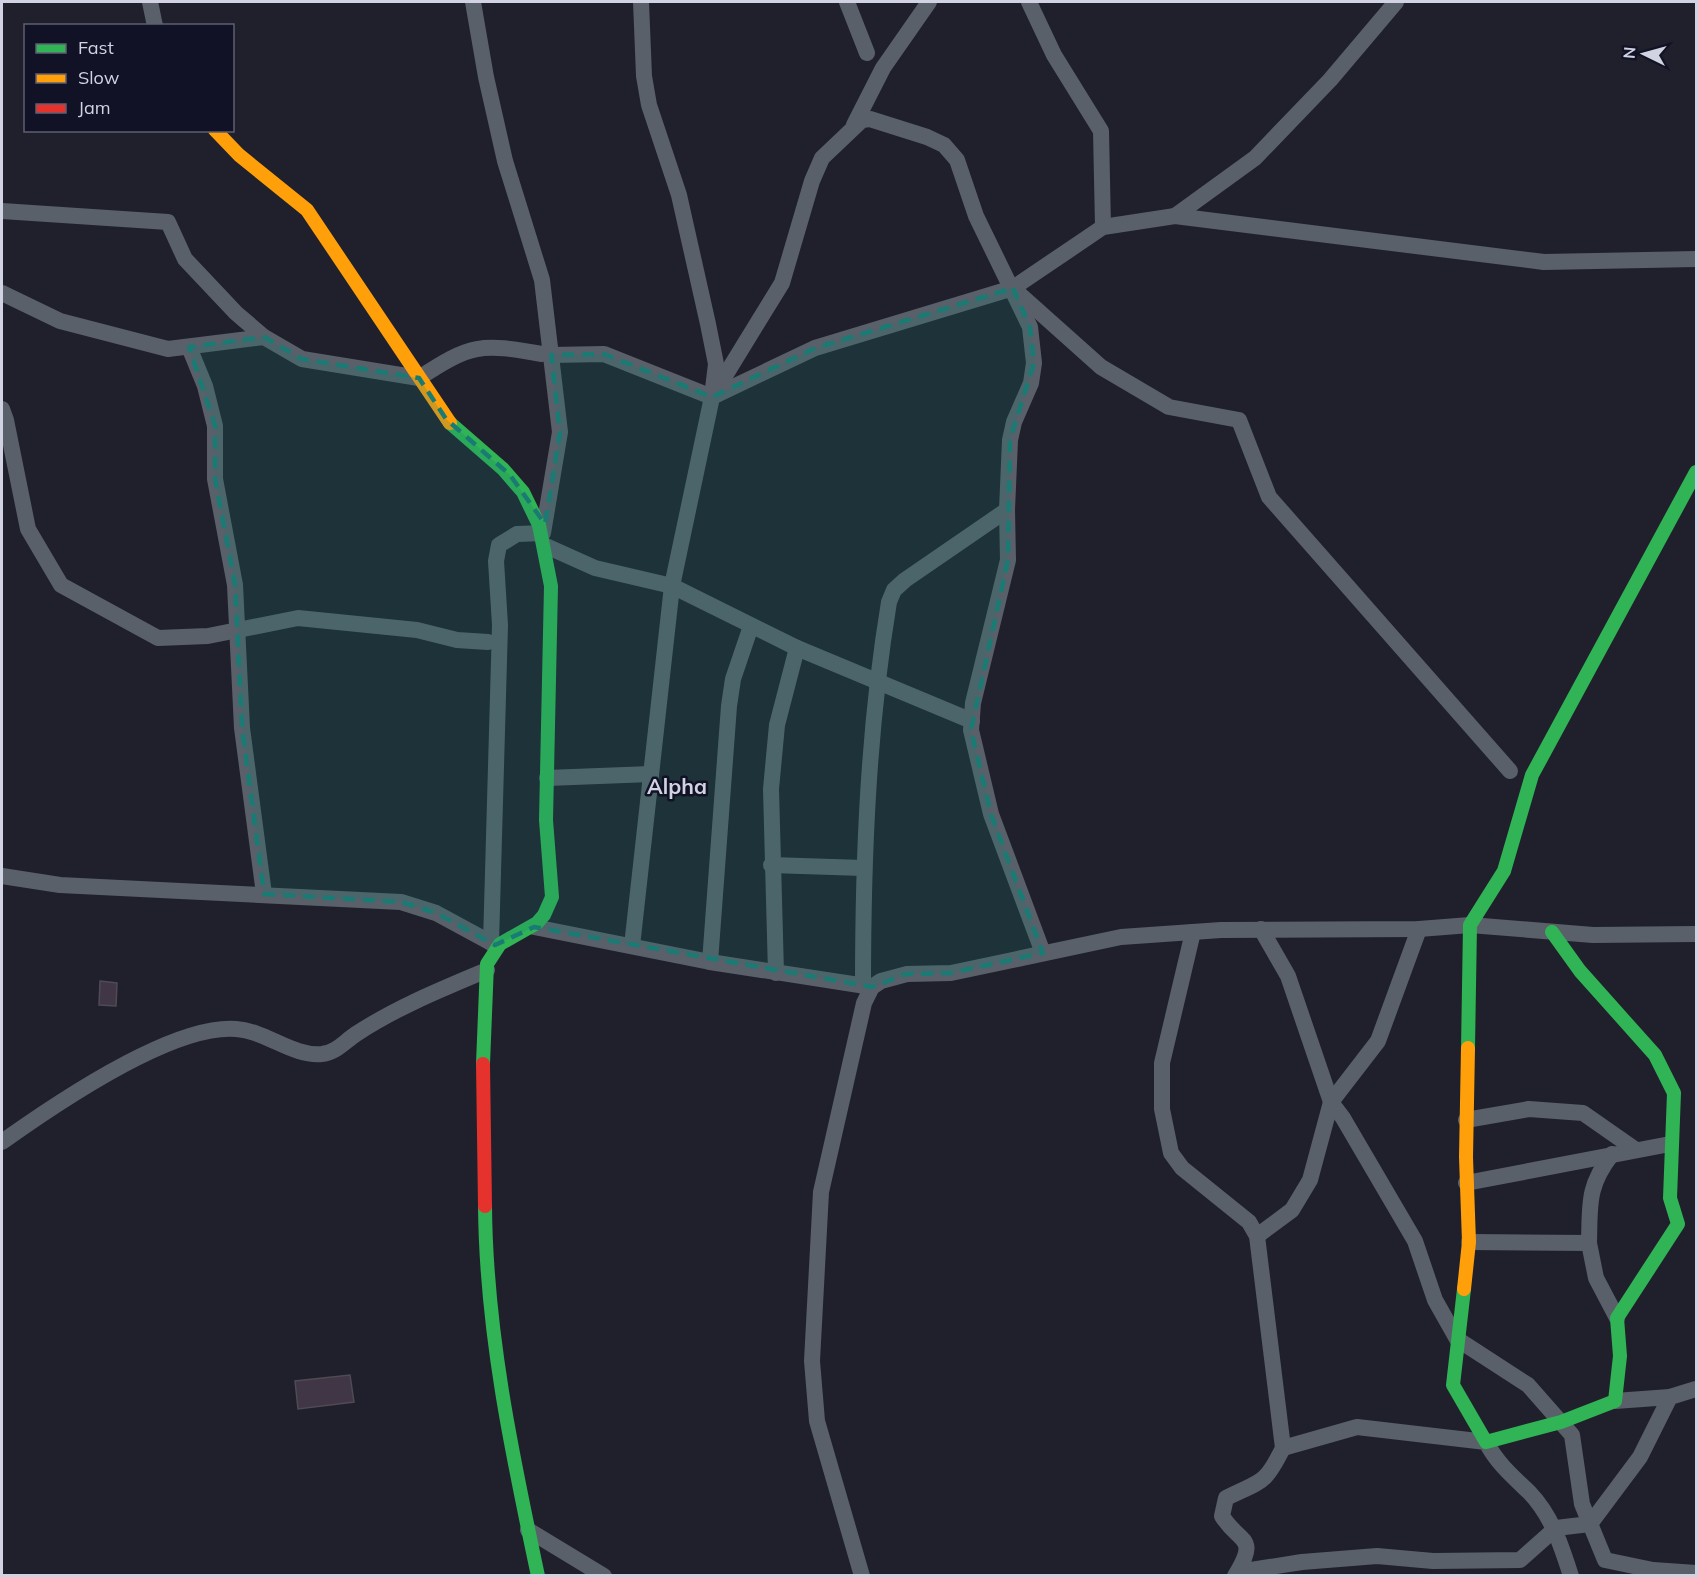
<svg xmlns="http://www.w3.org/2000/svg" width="1698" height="1577" viewBox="0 0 1698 1577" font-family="Mulish,sans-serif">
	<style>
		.building { fill: #413645; stroke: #4f4a53; stroke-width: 1.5 }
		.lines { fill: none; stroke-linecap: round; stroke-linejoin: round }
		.street { stroke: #59606a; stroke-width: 16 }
		.fast { stroke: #30b455; stroke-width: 14 }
		.slow { stroke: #ff9f0a; stroke-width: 14 }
		.jam { stroke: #e5322d; stroke-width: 14 }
		.marked { fill: #197b74; fill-opacity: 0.2; stroke: #197b74; stroke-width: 4.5; stroke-dasharray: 12 8; stroke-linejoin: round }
		.labels { text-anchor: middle; stroke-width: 5; stroke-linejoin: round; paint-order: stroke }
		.quarter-label { font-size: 21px; font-weight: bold; fill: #d1d3e2; stroke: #111226 }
	</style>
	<rect width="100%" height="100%" fill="#1f202b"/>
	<g class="building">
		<polygon points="100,981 117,983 116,1006 99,1005"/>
		<polygon points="350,1375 354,1402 298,1409 295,1381"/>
	</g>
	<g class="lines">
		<g class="street">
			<polyline points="150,2 155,26"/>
			<polyline points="473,2 486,77 505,161 542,280 560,432 543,533 517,534 499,545 496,561 500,625 491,943"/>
			<polyline points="847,2 867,53"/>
			<polyline points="1029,2 1054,55 1101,131 1103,227"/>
			<polyline points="854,125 883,68 929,2"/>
			<path d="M2,211L168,222L185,259L236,313L264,337L302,359L419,378C471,344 480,343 542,354"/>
			<polyline points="1175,216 1255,158 1330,80 1396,2"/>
			<polyline points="1017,292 1101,367 1169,407 1239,420 1269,497 1510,771"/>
			<polyline points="2,293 60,321 168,349 264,337"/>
			<polyline points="189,347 205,386 215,426 215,479 235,585 242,728 264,894"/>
			<polyline points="551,355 604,354 712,397 815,348 1013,288 1103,227 1175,216 1544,262 1696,259"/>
			<polyline points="712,397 782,283 812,181 822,158 862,120 870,119 927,137 944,145 957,160 976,216 1030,327 1034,363 1031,383 1014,422 1010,440 1007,510 1008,560 973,703 971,730 991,814 1043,953"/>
			<polyline points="2,409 6,420 28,529 61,585 158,638 208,636 298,618 417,630 457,640 488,642"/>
			<polyline points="546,546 595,568 672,586 797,648 972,721"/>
			<polyline points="547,778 651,774"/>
			<polyline points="771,865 863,868"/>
			<polyline points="2,876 60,885 401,902 436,913 495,945"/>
			<polyline points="534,927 710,962 872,987"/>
			<polyline points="1261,929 1288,976 1331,1102 1343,1118 1415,1241 1435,1300 1457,1339 1528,1385 1572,1435 1582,1504 1605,1560 1653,1570 1696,1573"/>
			<path d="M1193,932L1162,1063V1109L1171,1153L1182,1168L1249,1222L1257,1236L1283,1448C1264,1486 1262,1480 1226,1498L1222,1516C1239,1544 1260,1535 1235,1576"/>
			<polyline points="632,946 672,586 712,397 716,364 708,324 679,195 649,105 644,76 641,2"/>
			<polyline points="710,962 729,706 733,679 751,626"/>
			<polyline points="776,973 771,789 777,725 797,648"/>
			<path d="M863,986C863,857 868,729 889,602L894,590L905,580L1007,510"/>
			<polyline points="1466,1120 1529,1109 1583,1113 1636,1150"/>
			<path d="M2,1142C54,1105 172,1024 236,1029C266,1031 293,1057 322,1054C337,1052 344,1042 356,1034C397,1007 442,989 487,970"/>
			<polyline points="1466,1183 1670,1144"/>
			<polyline points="1257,1236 1292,1210 1310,1180 1331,1102 1378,1041 1419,929"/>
			<path d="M1469,1242L1589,1243C1590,1205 1587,1186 1612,1154"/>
			<polyline points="1589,1243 1596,1278 1617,1318"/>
			<polyline points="1615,1401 1670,1397"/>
			<path d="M1283,1448L1357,1427L1486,1442C1497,1463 1512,1476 1529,1492C1552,1516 1561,1545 1571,1576"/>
			<polyline points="528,1530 604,1576"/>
			<polyline points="862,1576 817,1421 812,1361 821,1192 864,1003 872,987 881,981 907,974 951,973 1121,937 1221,930 1419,929 1470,925 1593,935 1696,934"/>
			<polyline points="1239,1576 1238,1572 1302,1562 1377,1556 1433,1561 1520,1560 1556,1528 1590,1524 1640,1457 1670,1397 1696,1389"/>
		</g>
		<g class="fast">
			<polyline points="450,423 503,469 523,492 539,525 551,586 546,820 552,897 544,915 537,923 500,944 487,964 483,1064"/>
			<polyline points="1468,1048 1470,925 1504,871 1532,775 1696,472"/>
			<path d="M485,1206C486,1331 512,1454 538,1576"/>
			<polyline points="1464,1289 1453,1385 1486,1442 1561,1422 1615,1401 1620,1356 1617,1318 1678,1224 1670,1198 1674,1093 1655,1055 1580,971 1552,932"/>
		</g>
		<g class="slow">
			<polyline points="215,130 239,155 307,210 450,423"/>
			<polyline points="1464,1289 1469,1242 1466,1157 1468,1048"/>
		</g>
		<polyline class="jam" points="483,1064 485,1206"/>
	</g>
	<path class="marked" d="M1013,288L1030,327L1034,363L1010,440L1008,560L971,730L991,814L1043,953L951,973L907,974L872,987L534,927L495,945L436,913L401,902L264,894L242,728L235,585L215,479V426L189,347L264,337L302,359L419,378L446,419L510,475L545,524L560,432L551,355L604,354L712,397L815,348Z"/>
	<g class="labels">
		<g class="quarter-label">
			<text x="677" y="794">Alpha</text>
		</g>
	</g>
	<rect width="1698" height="1577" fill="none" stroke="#d1d3e2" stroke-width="6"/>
	<rect x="24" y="24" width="210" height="108" fill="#111226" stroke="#5e5f71" stroke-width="1.5"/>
	<rect x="36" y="44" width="30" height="9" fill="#30b455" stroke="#5e5f71" stroke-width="1.5"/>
	<text x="78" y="54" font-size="18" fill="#d1d3e2">Fast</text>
	<rect x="36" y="74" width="30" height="9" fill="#ff9f0a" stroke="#5e5f71" stroke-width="1.5"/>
	<text x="78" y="84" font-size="18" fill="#d1d3e2">Slow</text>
	<rect x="36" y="104" width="30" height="9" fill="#e5322d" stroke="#5e5f71" stroke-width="1.5"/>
	<text x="78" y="114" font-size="18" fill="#d1d3e2">Jam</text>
	<g transform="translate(1644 54) rotate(275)" stroke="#111226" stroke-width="4.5" paint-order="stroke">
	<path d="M0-4.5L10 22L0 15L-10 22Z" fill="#d1d3e2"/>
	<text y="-9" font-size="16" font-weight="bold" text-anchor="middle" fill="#d1d3e2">N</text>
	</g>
</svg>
